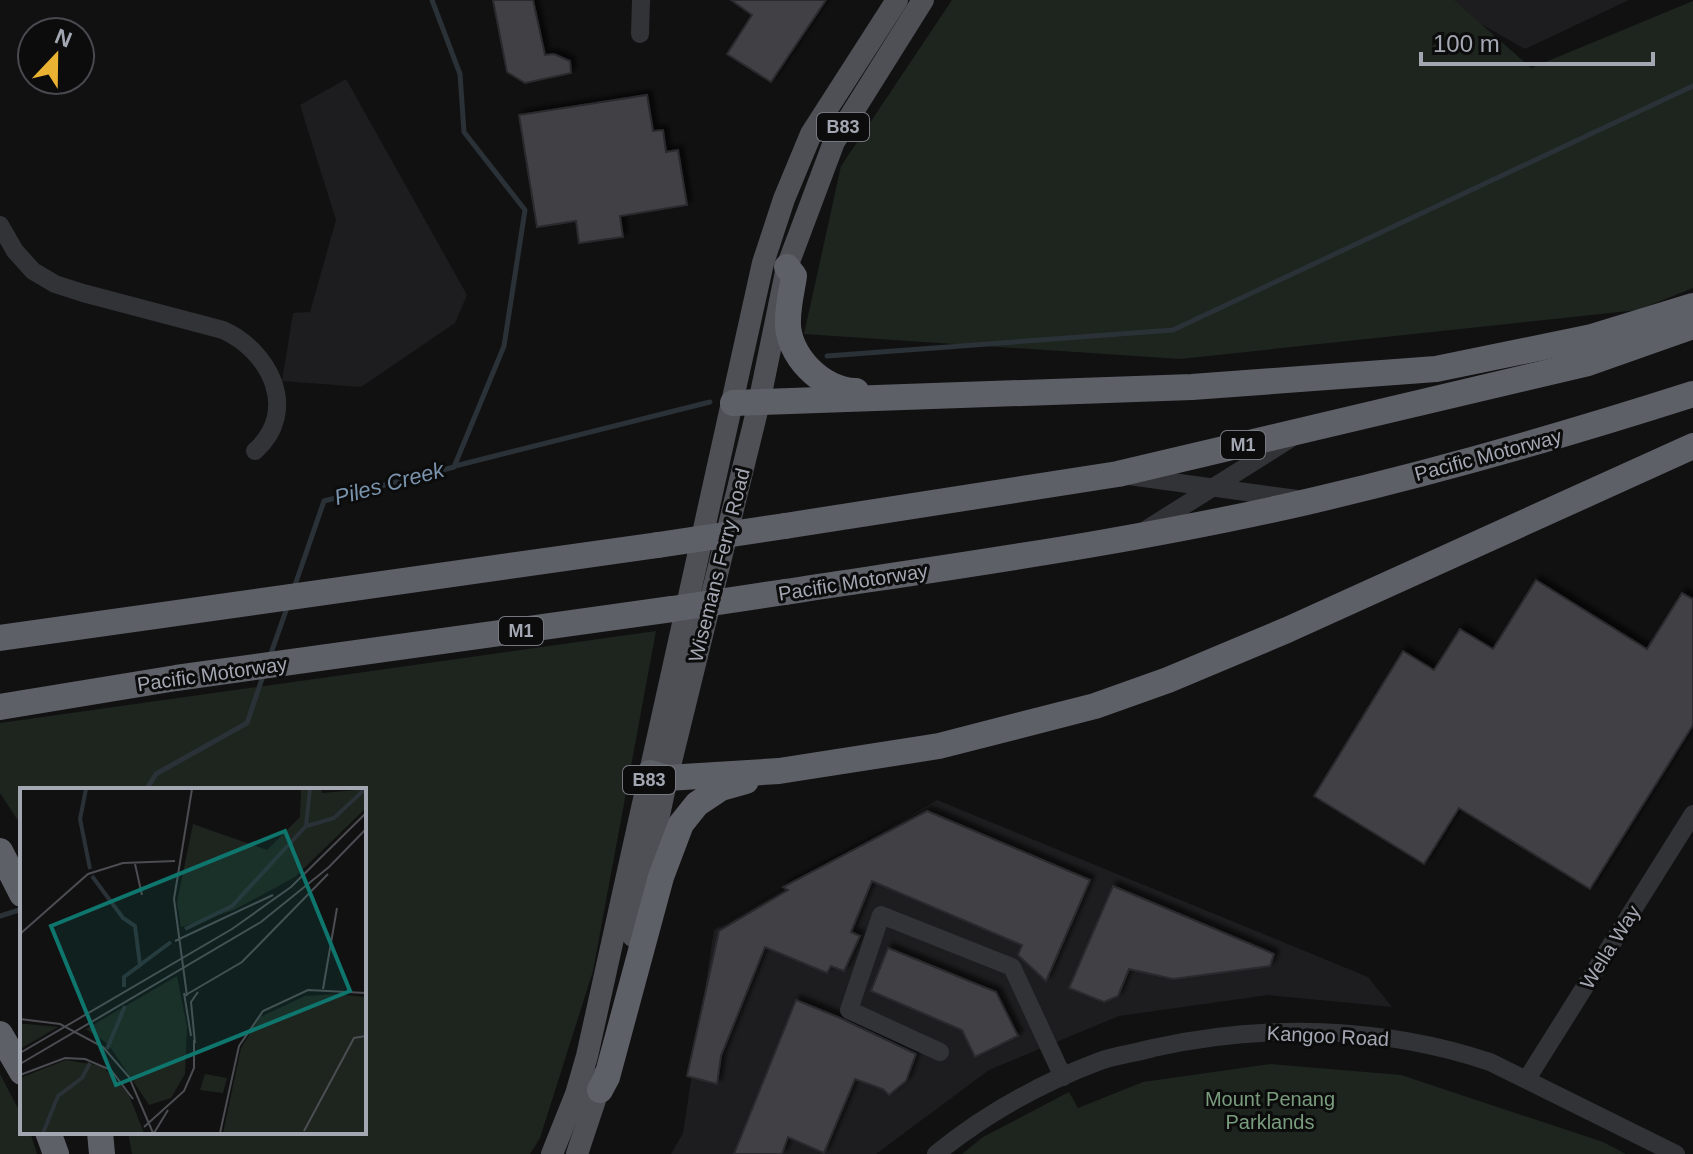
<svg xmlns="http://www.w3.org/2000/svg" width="1693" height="1154" viewBox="0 0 1693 1154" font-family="Arial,sans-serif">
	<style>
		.built { fill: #1d1d1f }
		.green { fill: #1d251e }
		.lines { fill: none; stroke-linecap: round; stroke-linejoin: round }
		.stream { stroke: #2a3137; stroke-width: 5 }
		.building { fill: #404145; stroke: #2b2b2e; stroke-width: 2; filter: url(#shadow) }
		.minor { stroke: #323337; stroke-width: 18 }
		.major { stroke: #4e5056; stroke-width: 22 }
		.highway { stroke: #5e6068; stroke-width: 26 }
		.highway-bridge { stroke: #5e6068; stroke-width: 26 }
		.labels { text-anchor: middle; stroke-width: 6; stroke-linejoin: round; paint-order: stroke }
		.shield { fill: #0c0c0d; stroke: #767880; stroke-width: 2 }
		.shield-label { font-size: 18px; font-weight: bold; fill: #a3a7b2 }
		.street-label { font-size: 20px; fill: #a3a7b2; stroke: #0c0c0d }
		.park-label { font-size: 20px; fill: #7a9d7d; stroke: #0c0c0d }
		.water-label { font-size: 22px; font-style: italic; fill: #7a94ad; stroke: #0c0c0d }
		.inset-river { fill: none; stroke: #2a3137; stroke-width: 4 }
		.inset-road { fill: none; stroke: #4b4d52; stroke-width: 2 }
		.view { fill: #0f766e; fill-opacity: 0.15; stroke: #0f766e; stroke-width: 4 }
		.inset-edge { fill: none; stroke: #a3a7b2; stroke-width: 4 }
	</style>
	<defs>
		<filter id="shadow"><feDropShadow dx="4.5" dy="-4.5" stdDeviation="2" flood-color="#0009"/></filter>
	</defs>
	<rect width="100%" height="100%" fill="#111112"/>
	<g class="built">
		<polygon points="1439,0 1629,0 1525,49"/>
		<polygon points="346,79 467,295 455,323 361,387 282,381 293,313 310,312 336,220 300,105"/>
		<polygon points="937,800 1368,977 1392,1007 1268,995 1119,1016 989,1070 876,1154 671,1154 683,1133 714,930"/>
	</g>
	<g class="green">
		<polygon points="952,0 1454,0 1531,68 1693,1 1693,288 1638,310 1180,359 804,334 841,166"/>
		<polygon points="656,631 593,971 540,1138 530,1154 132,1154 128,1132 364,1132 364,790 22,790 22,827 0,793 0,723"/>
		<polygon points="1270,1064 1401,1075 1603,1142 1626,1154 962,1154 983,1137 1069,1092 1078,1108 1143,1082"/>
		<polygon points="0,1074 22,1116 22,1132 30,1132 37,1154 0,1154"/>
	</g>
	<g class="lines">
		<g class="stream">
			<polyline points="827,356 1173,330 1693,86"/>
			<polyline points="455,466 710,402"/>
			<polyline points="294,588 324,501 454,467 504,346 525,210 464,132 460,74 432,0"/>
			<polyline points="270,656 288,605"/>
			<polyline points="146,790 156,774 247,723 264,673"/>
			<polyline points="0,916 22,909"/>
		</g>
	</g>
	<g class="building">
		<polygon points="493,0 533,0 545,55 554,54 570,61 571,73 525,83 507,72"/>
		<polygon points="731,0 826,0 771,82 727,54 752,15"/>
		<polygon points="647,95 653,131 663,130 666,152 678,150 687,205 620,216 623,237 579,243 576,221 537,227 519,115"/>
		<polygon points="1536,580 1647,649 1682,593 1693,599 1693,725 1590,889 1459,808 1424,864 1314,796 1403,651 1434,670 1460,629 1493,649"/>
		<polygon points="927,811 1090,880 1046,981 1018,955 1022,945 872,881 851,932 860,936 844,971 831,966 827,973 765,947 721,1056 717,1084 687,1076 719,931 788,890 783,887"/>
		<polygon points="1113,886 1274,954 1270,966 1173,979 1129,969 1118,996 1104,1002 1069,988"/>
		<polygon points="888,948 996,992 1018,1036 975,1057 962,1030 871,991"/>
		<polygon points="796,1000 840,1018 916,1054 906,1081 889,1095 883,1089 855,1079 824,1153 788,1137 782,1154 734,1154"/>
	</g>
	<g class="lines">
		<g class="minor">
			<polyline points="640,34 641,0"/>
			<path d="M0,225L15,251L33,271L55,284L83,293L223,330C270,351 300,411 255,451"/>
			<polyline points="1129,476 1297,499"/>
			<polyline points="1142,532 1290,439"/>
			<polyline points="940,1052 849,1010 881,915 1012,967 1063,1077"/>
			<polyline points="1527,1079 1693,814"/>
			<path d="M936,1154C985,1114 1041,1083 1100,1061C1117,1055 1136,1053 1153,1048C1264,1023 1382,1026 1490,1062L1676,1154"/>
		</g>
		<g class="major">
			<polyline points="633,936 667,778 759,403 787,267 834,142 923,0"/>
			<polyline points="552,1154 576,1094 587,1056 763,263 784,199 811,134 897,0"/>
			<polyline points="577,1154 603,1076"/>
		</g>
		<g class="highway">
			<path d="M787,267L794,276C792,290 788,305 788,320C786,354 822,391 856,391"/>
			<polyline points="733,403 1192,387 1436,369 1592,337 1693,306"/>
			<polyline points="785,526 1118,474 1588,363 1693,326"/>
			<path d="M785,592C962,565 1140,541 1315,500C1443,470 1568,434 1693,394"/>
			<polyline points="0,638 658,545"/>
			<polyline points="0,707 176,678 672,609"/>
			<polyline points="650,773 667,778 779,771 939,746 1095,706 1168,680 1287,630 1693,446"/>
			<polyline points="0,851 22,894"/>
			<polyline points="0,1034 22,1072"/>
			<polyline points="600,1090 607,1077 661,877 681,824 697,804 721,788 746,781"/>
			<polyline points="48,1132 56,1154"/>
			<polyline points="100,1132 102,1154"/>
		</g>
		<g class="highway-bridge">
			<polyline points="658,545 785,526"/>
			<polyline points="672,609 785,592"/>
		</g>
	</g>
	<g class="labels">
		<g class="shield">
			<rect x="817" y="113" width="52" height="28" rx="6"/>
			<rect x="1221" y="431" width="44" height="28" rx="6"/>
			<rect x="499" y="617" width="44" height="28" rx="6"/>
			<rect x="623" y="766" width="52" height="28" rx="6"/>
		</g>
		<g class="shield-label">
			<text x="843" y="133">B83</text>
			<text x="1243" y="451">M1</text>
			<text x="521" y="637">M1</text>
			<text x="649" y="786">B83</text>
		</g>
		<g class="street-label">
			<text transform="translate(1488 455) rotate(-15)" y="7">Pacific Motorway</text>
			<text transform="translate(719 565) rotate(-76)" y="7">Wisemans Ferry Road</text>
			<text transform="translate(853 582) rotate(-9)" y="7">Pacific Motorway</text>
			<text transform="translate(212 674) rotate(-8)" y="7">Pacific Motorway</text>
			<text transform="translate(1610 947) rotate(-58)" y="7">Wella Way</text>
			<text transform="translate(1328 1036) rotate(3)" y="7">Kangoo Road</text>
		</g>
		<g class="park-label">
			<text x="1270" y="1106">Mount Penang<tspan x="1270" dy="23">Parklands</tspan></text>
		</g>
		<g class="water-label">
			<text transform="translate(389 483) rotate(-15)" y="8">Piles Creek</text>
		</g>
	</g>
	<g transform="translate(20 788)">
		<rect width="346" height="346" fill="#111112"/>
		<path d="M281,1H301L302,5L346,1V20L275,89L214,122L161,139L157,114L173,36L247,62L280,29ZM157,188L167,239L165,286L151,310L129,317L88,256L66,241ZM317,206L346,209V345H203L221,260L240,229L285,208ZM0,236H7L38,239L0,261ZM46,272L82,278L108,305L124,345H0V290ZM185,286L207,290L203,305L180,302Z" fill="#1d251e"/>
		<path class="inset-river" d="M66,1L60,31L70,81M287,38L314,30L345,1M72,88L103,130L115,138L120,177L104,189V199M165,141L212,118L286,38L290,1M120,177L151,154M87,261L105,218M23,345L38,308L62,290L70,275"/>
		<path class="inset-road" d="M115,76L122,107M0,146L68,86L103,75L155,73M155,153L253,107M303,201L317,120M164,205L171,248M164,208L222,174L308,86M167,208L154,111L172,1M0,231L40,236L83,259L109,289L133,345M175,255L171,214L178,204M0,265L212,141L271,99L346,25M0,276L241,134L309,79L346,41M0,287L45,270L65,271L91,282L113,311M124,339L164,303L174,280V252M284,343L334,250L346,248M134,345L148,322M200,345L219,258L243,223L288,202L346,205"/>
		<path class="view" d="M265,43L330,203L96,297L31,138Z"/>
		<rect width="346" height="346" class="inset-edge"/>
	</g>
	<g transform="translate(56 56) rotate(22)"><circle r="38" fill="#0c0c0d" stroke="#484a4f" stroke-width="2"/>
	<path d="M0-6L14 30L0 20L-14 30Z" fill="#e9b232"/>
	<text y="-12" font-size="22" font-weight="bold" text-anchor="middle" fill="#a3a7b2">N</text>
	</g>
	<path d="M1421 52v12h232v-12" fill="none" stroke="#a3a7b2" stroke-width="4"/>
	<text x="1433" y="52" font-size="24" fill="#a3a7b2" stroke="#0c0c0d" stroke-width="6" paint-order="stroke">100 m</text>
</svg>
